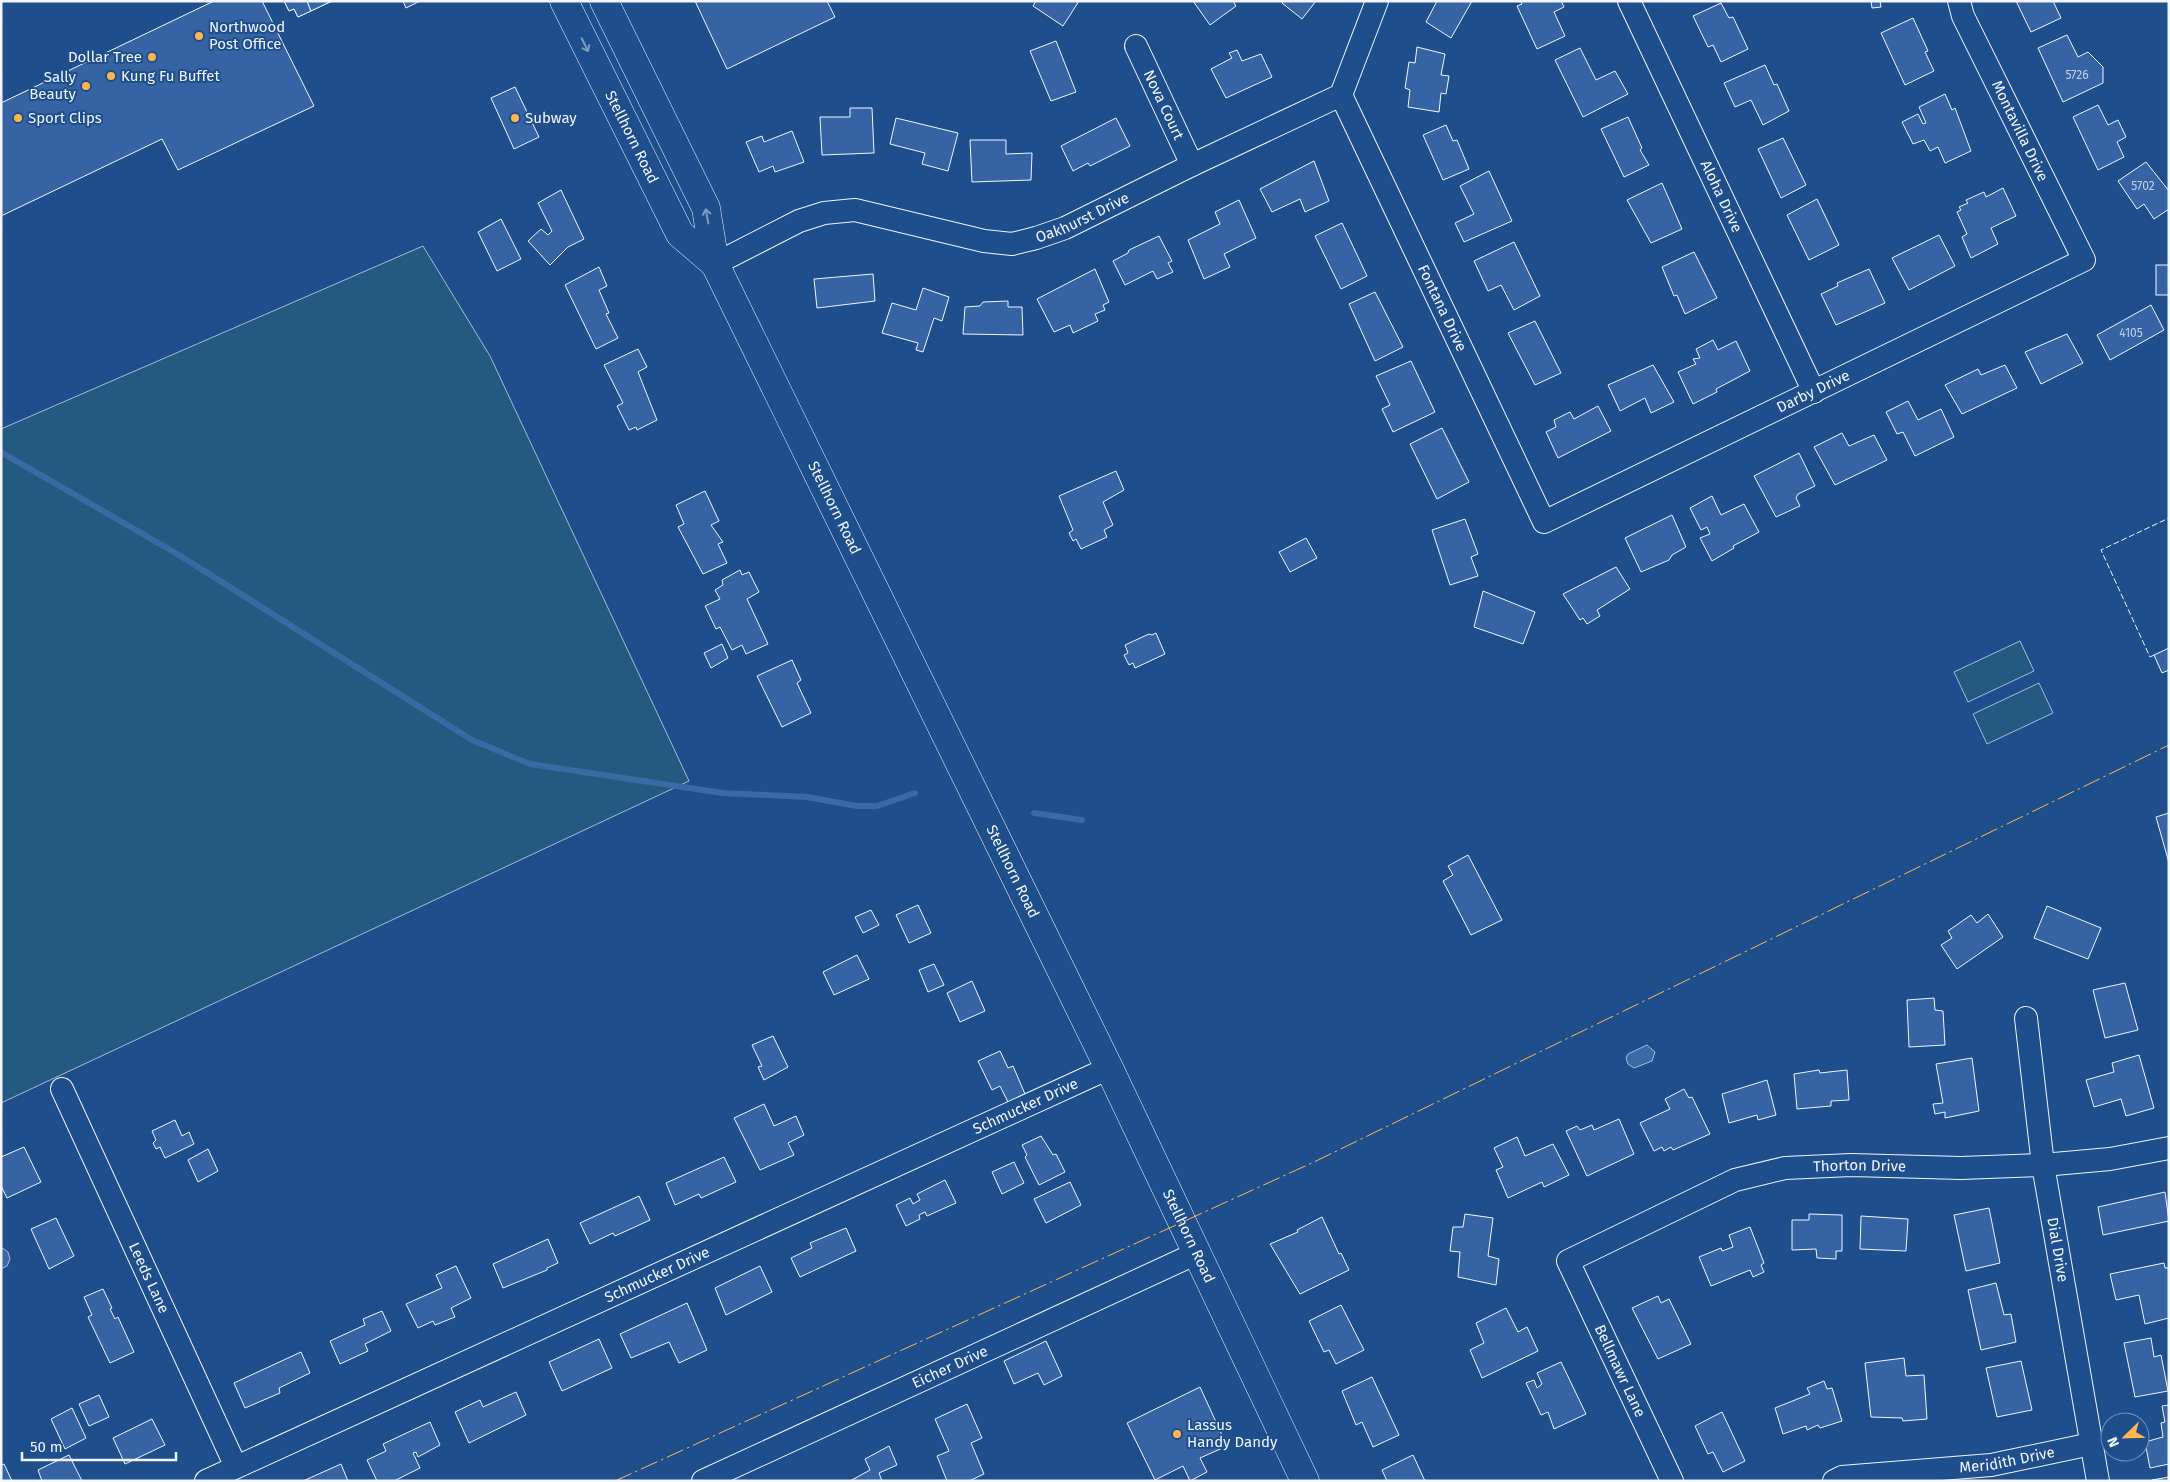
<svg xmlns="http://www.w3.org/2000/svg" width="2170" height="1482" viewBox="0 0 2170 1482" font-family="'Fira Sans',sans-serif">
	<style>
		.green { fill: #245a82; stroke: #a8bbd7 }
		.water { fill: #3b69a3; stroke: #a8bbd7 }
		.lines { fill: none; stroke-linecap: round; stroke-linejoin: round }
		.stream { stroke: #3b69a3; stroke-width: 6 }
		.building { fill: #3563a3; stroke: #f2f6ff }
		.minor-casing { stroke: #f2f6ff; stroke-width: 24 }
		.major-casing { stroke: #f2f6ff; stroke-width: 29 }
		.minor { stroke: #1f4e8c; stroke-width: 22 }
		.major { stroke: #1f4e8c; stroke-width: 28 }
		.fence { stroke: #f2f6ff; stroke-width: 1; stroke-dasharray: 6 2.5; stroke-linecap: butt }
		.power { stroke: #ffb74d; stroke-width: 1; stroke-dasharray: 18 4 2.5 4; stroke-linecap: butt }
		.oneway { stroke: #7e9ac0 }
		.poi-dot { fill: #ffb74d; stroke: #1f4e8c; stroke-width: 2 }
		.labels { text-anchor: middle; stroke-width: 4; stroke-linejoin: round; paint-order: stroke }
		.number-label { font-size: 12px; fill: #c3d1e8 }
		.poi-label { font-size: 15px; fill: #f2f6ff; stroke: #1f4e8c; text-anchor: start }
		.street-label { font-size: 15px; fill: #f2f6ff; stroke: #1f4e8c }
	</style>
	<rect width="100%" height="100%" fill="#1f4e8c"/>
	<g class="green">
		<polygon points="423,246 490,356 689,781 1,1103 1,429"/>
		<polygon points="2020,641 2034,671 1968,702 1954,672"/>
		<polygon points="2039,683 2053,713 1987,744 1973,714"/>
	</g>
	<g class="water">
		<polygon points="1647,1045 1655,1052 1652,1061 1634,1068 1628,1064 1626,1058 1628,1054"/>
		<polygon points="1,1247 8,1252 10,1259 7,1266 1,1269"/>
	</g>
	<g class="lines">
		<g class="stream">
			<polyline points="1,452 179,555 472,740 530,764 723,793 807,797 857,806 877,806 915,793"/>
			<polyline points="1034,813 1082,820"/>
		</g>
	</g>
	<g class="building">
		<polygon points="214,1 262,1 314,106 178,170 162,139 1,216 1,103"/>
		<polygon points="284,1 332,1 298,17 294,9 289,11"/>
		<polygon points="284,1 307,1 311,11 298,17 294,9 289,11"/>
		<polygon points="307,1 332,1 311,11"/>
		<polygon points="403,1 420,1 406,8"/>
		<polygon points="695,1 827,1 835,17 727,69"/>
		<polygon points="1036,1 1079,1 1063,26 1033,6"/>
		<polygon points="1193,1 1233,1 1236,6 1210,25"/>
		<polygon points="1284,1 1316,1 1302,19 1282,3"/>
		<polygon points="1437,1 1472,1 1451,38 1426,22"/>
		<polygon points="1520,1 1561,1 1564,7 1554,12 1565,36 1537,49 1517,6 1522,4"/>
		<polygon points="1871,1 1880,1 1881,7 1872,8"/>
		<polygon points="2016,1 2053,1 2061,18 2031,32"/>
		<polygon points="1721,3 1729,18 1733,17 1748,49 1721,62 1713,45 1708,47 1693,16"/>
		<polygon points="1913,18 1928,51 1925,52 1934,71 1905,85 1881,33"/>
		<polygon points="2067,35 2078,57 2088,52 2103,67 2103,83 2063,102 2038,48"/>
		<polygon points="1056,41 1076,92 1051,101 1030,51"/>
		<polygon points="1417,47 1445,54 1441,75 1449,76 1446,94 1441,93 1439,112 1408,107 1410,90 1405,88 1409,62 1415,63"/>
		<polygon points="1580,48 1596,80 1615,71 1628,94 1583,117 1555,60"/>
		<polygon points="1237,50 1242,61 1261,54 1272,77 1226,98 1211,69 1232,58 1229,53"/>
		<polygon points="1765,65 1774,85 1777,84 1789,111 1763,125 1751,100 1735,107 1724,83"/>
		<polygon points="515,87 539,137 514,149 491,98"/>
		<polygon points="1945,94 1952,110 1955,108 1971,151 1945,163 1938,147 1930,151 1924,140 1913,144 1902,122 1918,114 1923,124 1926,123 1919,107"/>
		<polygon points="2098,105 2108,125 2118,120 2126,137 2117,142 2124,157 2098,170 2073,117"/>
		<polygon points="850,108 872,108 874,153 822,155 820,117 850,117"/>
		<polygon points="1628,117 1642,148 1640,150 1649,165 1624,177 1601,129"/>
		<polygon points="896,118 958,133 948,171 922,164 925,153 890,144"/>
		<polygon points="1116,118 1130,146 1090,166 1088,163 1073,171 1061,146"/>
		<polygon points="1446,125 1453,141 1457,140 1469,169 1443,180 1423,135"/>
		<polygon points="792,131 804,162 775,172 773,166 759,172 746,142 762,136 764,142"/>
		<polygon points="1783,138 1806,185 1781,198 1758,149"/>
		<polygon points="970,140 1006,140 1006,154 1032,153 1031,180 972,182"/>
		<polygon points="1314,161 1329,201 1305,212 1300,199 1272,212 1260,189"/>
		<polygon points="2146,162 2169,191 2169,209 2154,219 2144,204 2137,209 2118,181"/>
		<polygon points="1489,171 1512,221 1464,242 1455,223 1474,214 1460,186"/>
		<polygon points="1662,183 1682,229 1651,243 1627,200"/>
		<polygon points="2003,188 2016,216 1991,228 1998,244 1971,258 1962,237 1967,234 1957,212 1961,210 1959,207 1968,203 1966,200 1984,192 1986,197"/>
		<polygon points="561,190 584,239 568,247 550,265 528,241 541,229 548,235 552,231 538,203"/>
		<polygon points="1817,199 1839,245 1809,260 1787,215"/>
		<polygon points="1239,200 1256,238 1224,254 1230,267 1204,279 1188,240 1220,224 1215,212"/>
		<polygon points="501,219 521,259 497,271 478,232"/>
		<polygon points="1342,223 1367,276 1341,289 1315,236"/>
		<polygon points="1939,235 1955,266 1909,290 1892,258"/>
		<polygon points="1159,236 1172,261 1168,263 1173,272 1157,279 1153,271 1125,285 1113,261 1128,253 1129,250"/>
		<polygon points="1514,242 1540,296 1514,310 1501,285 1488,291 1474,261"/>
		<polygon points="1694,252 1717,298 1685,314 1677,295 1674,296 1662,267"/>
		<rect x="2156" y="265" width="13" height="30"/>
		<polygon points="599,267 607,286 599,290 609,313 606,314 618,338 596,349 565,285"/>
		<polygon points="1095,269 1109,302 1103,305 1105,310 1095,314 1098,321 1073,333 1070,325 1054,332 1037,299"/>
		<polygon points="1869,269 1885,303 1836,325 1821,294 1838,286 1837,283"/>
		<polygon points="873,274 875,301 817,308 814,279"/>
		<polygon points="923,288 949,297 942,321 934,318 923,352 916,350 918,343 882,333 892,303 916,310"/>
		<polygon points="1375,292 1403,347 1375,361 1349,304"/>
		<polygon points="1008,301 1008,307 1022,307 1023,335 963,334 965,307 980,306 983,302"/>
		<polygon points="2151,305 2164,330 2110,360 2097,335"/>
		<polygon points="1535,321 1561,373 1535,385 1508,333"/>
		<polygon points="2067,334 2083,363 2041,384 2025,352"/>
		<polygon points="1713,340 1718,350 1736,341 1750,371 1716,389 1717,392 1693,404 1678,372 1696,364 1693,359 1700,358 1696,349"/>
		<polygon points="638,349 647,367 638,372 657,420 637,430 636,427 629,430 617,406 623,403 604,365"/>
		<polygon points="1411,361 1435,412 1393,432 1382,409 1390,405 1376,376"/>
		<polygon points="1653,365 1674,402 1651,413 1645,398 1620,411 1608,385"/>
		<polygon points="2005,365 2017,388 1962,414 1945,385 1978,369 1981,375"/>
		<polygon points="1908,401 1918,420 1941,409 1954,437 1915,456 1903,432 1897,434 1886,412"/>
		<polygon points="1598,406 1611,431 1558,458 1546,432 1556,427 1554,420 1570,412 1574,419"/>
		<polygon points="1442,428 1469,482 1437,499 1410,444"/>
		<polygon points="1842,433 1849,446 1874,435 1887,460 1835,485 1814,447"/>
		<polygon points="1799,453 1815,486 1798,494 1796,498 1800,506 1776,517 1754,476"/>
		<polygon points="1116,471 1124,490 1103,502 1113,525 1104,530 1107,537 1081,549 1076,539 1073,541 1069,533 1073,530 1059,496"/>
		<polygon points="705,491 719,521 711,525 723,542 718,544 727,563 703,574 678,527 684,524 676,505"/>
		<polygon points="1712,496 1721,515 1744,504 1759,532 1733,546 1734,548 1712,561 1700,538 1710,534 1707,527 1701,530 1690,508"/>
		<polygon points="1672,515 1686,547 1672,555 1669,560 1641,572 1625,538"/>
		<polygon points="1465,519 1478,554 1471,557 1478,576 1450,585 1432,530"/>
		<polygon points="1306,538 1317,558 1290,572 1279,552"/>
		<polygon points="1616,567 1630,589 1597,610 1600,616 1587,624 1583,618 1580,620 1563,594"/>
		<polygon points="740,570 742,575 749,572 759,592 747,599 768,644 746,654 742,645 732,650 720,627 716,629 705,606 720,599 715,590 723,585 722,580"/>
		<polygon points="1483,591 1535,612 1523,644 1474,627"/>
		<polygon points="1156,633 1165,654 1135,668 1133,663 1129,665 1124,655 1128,653 1125,645 1149,634 1152,635"/>
		<polygon points="722,644 728,658 711,668 704,653"/>
		<polygon points="2169,648 2169,670 2162,673 2154,655"/>
		<polygon points="792,660 801,680 797,683 811,713 782,727 757,676"/>
		<polygon points="2169,813 2169,863 2156,817"/>
		<polygon points="1468,855 1502,920 1471,935 1443,881 1453,875 1448,866"/>
		<polygon points="918,905 931,933 909,943 896,915"/>
		<polygon points="2047,906 2101,928 2088,959 2034,938"/>
		<polygon points="871,910 879,925 863,933 855,917"/>
		<polygon points="1988,914 2003,937 1957,969 1941,945 1952,938 1948,931 1971,915 1977,923"/>
		<polygon points="857,955 869,979 834,995 823,972"/>
		<polygon points="934,964 944,985 928,992 919,970"/>
		<polygon points="972,981 985,1011 960,1022 947,993"/>
		<polygon points="2125,983 2138,1030 2105,1038 2093,990"/>
		<polygon points="1934,998 1935,1010 1943,1011 1945,1045 1909,1047 1907,1000"/>
		<polygon points="773,1036 788,1067 764,1080 758,1067 762,1066 752,1045"/>
		<polygon points="1000,1051 1008,1068 1013,1066 1025,1094 1008,1102 1000,1086 992,1090 978,1061"/>
		<polygon points="2139,1055 2154,1108 2126,1116 2121,1099 2094,1107 2086,1080 2114,1072 2112,1063"/>
		<polygon points="1972,1058 1979,1111 1945,1118 1945,1112 1935,1114 1933,1104 1943,1103 1936,1064"/>
		<polygon points="1819,1070 1820,1073 1847,1070 1849,1100 1831,1101 1831,1106 1797,1109 1794,1074"/>
		<polygon points="1767,1080 1776,1115 1758,1120 1757,1115 1729,1123 1722,1094"/>
		<polygon points="1684,1089 1689,1098 1692,1097 1710,1134 1673,1150 1671,1147 1664,1151 1662,1147 1654,1151 1640,1123 1670,1109 1665,1099"/>
		<polygon points="764,1104 774,1126 796,1116 804,1135 788,1143 794,1155 760,1170 734,1118"/>
		<polygon points="1619,1119 1634,1154 1587,1176 1566,1131 1577,1126 1580,1130 1592,1125 1594,1130"/>
		<polygon points="175,1120 182,1136 189,1132 194,1144 165,1158 160,1147 156,1149 153,1143 156,1140 152,1131"/>
		<polygon points="1041,1136 1053,1155 1056,1154 1065,1172 1039,1185 1025,1157 1027,1155 1022,1145"/>
		<polygon points="1517,1137 1525,1156 1553,1144 1569,1175 1544,1187 1542,1182 1508,1198 1496,1170 1503,1167 1494,1148"/>
		<polygon points="24,1147 41,1182 7,1198 1,1186 1,1157"/>
		<polygon points="208,1149 218,1171 198,1182 188,1160"/>
		<polygon points="724,1157 736,1182 701,1198 699,1194 675,1205 666,1183"/>
		<polygon points="1014,1162 1024,1183 1002,1194 992,1172"/>
		<polygon points="945,1180 956,1203 927,1216 925,1212 919,1215 920,1219 906,1226 896,1205 910,1198 913,1204 920,1200 917,1194"/>
		<polygon points="1070,1182 1081,1205 1046,1223 1034,1199"/>
		<polygon points="2165,1192 2169,1221 2103,1235 2098,1207"/>
		<polygon points="639,1196 650,1220 615,1236 613,1233 590,1244 580,1223"/>
		<polygon points="1989,1208 2000,1263 1966,1271 1954,1215"/>
		<polygon points="1465,1214 1493,1218 1488,1256 1499,1259 1496,1285 1458,1277 1460,1252 1450,1251 1453,1227 1463,1227"/>
		<polygon points="1809,1214 1842,1215 1842,1251 1836,1251 1836,1259 1817,1258 1816,1249 1792,1250 1792,1220 1809,1220"/>
		<polygon points="1861,1216 1908,1219 1906,1251 1860,1249"/>
		<polygon points="1322,1217 1339,1254 1341,1253 1349,1270 1300,1294 1270,1244 1298,1232 1297,1230"/>
		<polygon points="56,1218 74,1256 49,1269 31,1229"/>
		<polygon points="1750,1227 1764,1263 1761,1265 1764,1272 1753,1277 1750,1270 1711,1286 1699,1257 1721,1248 1722,1251 1733,1247 1729,1235"/>
		<polygon points="846,1228 856,1251 800,1277 791,1258 812,1248 810,1243"/>
		<polygon points="548,1239 558,1263 547,1268 547,1270 503,1288 493,1264"/>
		<polygon points="2164,1263 2165,1268 2169,1268 2169,1318 2145,1324 2139,1295 2116,1300 2110,1274"/>
		<polygon points="456,1266 471,1298 451,1308 455,1317 435,1325 433,1321 418,1328 406,1304 442,1288 436,1275"/>
		<polygon points="760,1266 772,1292 726,1315 715,1288"/>
		<polygon points="1996,1283 2004,1315 2011,1314 2016,1342 1981,1350 1968,1290"/>
		<polygon points="103,1289 112,1308 110,1309 115,1319 118,1317 134,1352 110,1363 88,1317 92,1315 84,1297"/>
		<polygon points="1658,1296 1661,1303 1669,1299 1691,1344 1658,1359 1632,1308"/>
		<polygon points="687,1303 707,1350 679,1363 669,1342 631,1358 620,1334"/>
		<polygon points="1341,1305 1364,1350 1336,1364 1329,1350 1324,1352 1309,1321"/>
		<polygon points="1506,1308 1518,1332 1527,1327 1538,1351 1482,1378 1470,1350 1484,1343 1476,1323"/>
		<polygon points="382,1311 391,1331 365,1344 368,1351 340,1364 330,1341 365,1325 363,1319"/>
		<polygon points="2151,1338 2154,1357 2161,1355 2168,1391 2135,1397 2124,1343"/>
		<polygon points="599,1339 612,1368 562,1391 549,1362"/>
		<polygon points="1046,1341 1062,1376 1044,1385 1038,1373 1014,1384 1004,1361"/>
		<polygon points="301,1352 310,1373 279,1388 280,1393 245,1408 234,1383"/>
		<polygon points="1904,1358 1906,1376 1924,1375 1927,1419 1903,1421 1902,1418 1871,1417 1865,1363"/>
		<polygon points="2021,1361 2032,1410 1997,1417 1986,1368"/>
		<polygon points="1561,1362 1586,1414 1554,1429 1548,1412 1541,1415 1526,1383 1534,1380 1537,1388 1542,1384 1537,1373"/>
		<polygon points="1372,1377 1399,1435 1373,1447 1362,1422 1356,1425 1342,1391"/>
		<polygon points="1824,1381 1827,1389 1832,1388 1842,1421 1820,1428 1818,1425 1807,1430 1806,1426 1783,1434 1775,1408 1810,1394 1807,1388"/>
		<polygon points="1200,1387 1227,1446 1200,1458 1207,1472 1190,1481 1183,1466 1155,1480 1127,1423"/>
		<polygon points="516,1392 526,1415 469,1443 455,1412 480,1400 483,1407"/>
		<polygon points="99,1395 109,1417 89,1426 79,1404"/>
		<polygon points="967,1404 982,1438 971,1443 984,1474 969,1481 947,1481 937,1456 949,1451 935,1419"/>
		<polygon points="2169,1405 2169,1464 2150,1468 2145,1442 2163,1437 2161,1423 2165,1422 2162,1406"/>
		<polygon points="72,1408 86,1438 65,1449 51,1419"/>
		<polygon points="1722,1412 1745,1461 1723,1472 1713,1452 1708,1454 1695,1426"/>
		<polygon points="152,1419 165,1445 125,1464 113,1438"/>
		<polygon points="430,1422 440,1445 418,1457 416,1452 413,1453 420,1468 394,1481 377,1481 367,1460 386,1451 383,1444"/>
		<polygon points="889,1446 897,1465 879,1473 882,1481 850,1481 870,1470 865,1459"/>
		<polygon points="69,1455 82,1481 42,1481 38,1470"/>
		<polygon points="1413,1455 1425,1481 1387,1481 1382,1470"/>
		<polygon points="4,1464 12,1481 1,1481 1,1465"/>
		<polygon points="341,1464 348,1481 303,1481"/>
		<polygon points="2169,1477 2169,1481 2152,1480"/>
	</g>
	<g class="lines">
		<defs>
			<g id="minor">
				<path id="s1" d="M1629,1L1814,392"/>
				<path id="s2" d="M1136,46L1192,165"/>
				<path id="s3" d="M1341,95L1544,522L2084,260L1963,16L1959,1"/>
				<path id="s4" d="M715,264L799,221L824,213L855,210L984,241L1012,244L1036,238L1065,228L1192,165L1341,95L1377,1"/>
				<path id="s5" d="M2026,1018L2043,1165L2098,1481"/>
				<path id="s6" d="M62,1089L236,1467"/>
				<path id="s7" d="M206,1481L1109,1068"/>
				<path id="s8" d="M703,1481L1197,1253"/>
				<path id="s9" d="M1672,1481L1568,1261L1735,1180L1785,1168L1851,1165L1961,1168L2043,1165L2110,1159L2169,1148"/>
				<path id="s10" d="M1834,1481L1842,1477L1991,1465L2091,1444"/>
			</g>
			<g id="major">
				<path id="s11" d="M564,1L680,234L715,264"/>
				<path id="s12" d="M604,1L706,208L715,264L1109,1068L1305,1481"/>
			</g>
		</defs>
		<use href="#minor" class="minor-casing"/>
		<use href="#major" class="major-casing"/>
		<use href="#minor" class="minor"/>
		<use href="#major" class="major"/>
		<polyline class="fence" points="2154,655 2150,657 2101,550 2169,518"/>
		<polyline class="power" points="615,1481 1314,1162 2169,745"/>
	</g>
	<defs><path id="oneway-shaft" d="M-6 0H5M1.5-3L5.5 0L1.5 3" fill="none" stroke-width="1.6" stroke-linecap="round" stroke-linejoin="round" transform="scale(1.25)"/></defs>
	<g class="oneway">
		<use href="#oneway-shaft" transform="translate(585 45) rotate(64)"/>
		<use href="#oneway-shaft" transform="translate(707 216) rotate(-100)"/>
	</g>
	<g class="poi-dot">
		<circle cx="199" cy="36" r="5"/>
		<circle cx="152" cy="57" r="5"/>
		<circle cx="111" cy="76" r="5"/>
		<circle cx="86" cy="86" r="5"/>
		<circle cx="18" cy="118" r="5"/>
		<circle cx="515" cy="118" r="5"/>
		<circle cx="1177" cy="1434" r="5"/>
	</g>
	<g class="labels">
		<g class="number-label">
			<text x="2077" y="79">5726</text>
			<text x="2143" y="190">5702</text>
			<text x="2131" y="337">4105</text>
		</g>
		<g class="poi-label">
			<text x="209" y="32">Northwood<tspan x="209" dy="17">Post Office</tspan></text>
			<text x="142" y="62" text-anchor="end">Dollar Tree</text>
			<text x="121" y="81">Kung Fu Buffet</text>
			<text x="76" y="82" text-anchor="end">Sally<tspan x="76" dy="17">Beauty</tspan></text>
			<text x="28" y="123">Sport Clips</text>
			<text x="525" y="123">Subway</text>
			<text x="1187" y="1430">Lassus<tspan x="1187" dy="17">Handy Dandy</tspan></text>
		</g>
		<g class="street-label">
			<text dy="5" stroke="none"><textPath href="#s2" startOffset="65">Nova Court</textPath></text>
			<text transform="translate(2020 131) rotate(64)" y="5">Montavilla Drive</text>
			<text dy="5" stroke="none"><textPath href="#s11" startOffset="152">Stellhorn Road</textPath></text>
			<text dy="5" stroke="none"><textPath href="#s1" startOffset="216">Aloha Drive</textPath></text>
			<text dy="5" stroke="none"><textPath href="#s4" startOffset="388">Oakhurst Drive</textPath></text>
			<text dy="5" stroke="none"><textPath href="#s3" startOffset="236">Fontana Drive</textPath></text>
			<text dy="5" stroke="none"><textPath href="#s3" startOffset="772">Darby Drive</textPath></text>
			<text dy="5" stroke="none"><textPath href="#s12" startOffset="559">Stellhorn Road</textPath></text>
			<text dy="5" stroke="none"><textPath href="#s12" startOffset="964">Stellhorn Road</textPath></text>
			<text dy="5" stroke="none"><textPath href="#s7" startOffset="901">Schmucker Drive</textPath></text>
			<text dy="5" stroke="none"><textPath href="#s9" startOffset="555">Thorton Drive</textPath></text>
			<text dy="5" stroke="none"><textPath href="#s12" startOffset="1369">Stellhorn Road</textPath></text>
			<text dy="5" stroke="none"><textPath href="#s5" startOffset="234">Dial Drive</textPath></text>
			<text dy="5" stroke="none"><textPath href="#s7" startOffset="496">Schmucker Drive</textPath></text>
			<text dy="5" stroke="none"><textPath href="#s6" startOffset="208">Leeds Lane</textPath></text>
			<text dy="5" stroke="none"><textPath href="#s8" startOffset="272">Eicher Drive</textPath></text>
			<text transform="translate(1620 1371) rotate(65)" y="5">Bellmawr Lane</text>
			<text dy="5" stroke="none"><textPath href="#s10" startOffset="175">Meridith Drive</textPath></text>
		</g>
	</g>
	<rect width="2170" height="1482" fill="none" stroke="#f2f6ff" stroke-width="5"/>
	<g transform="translate(2125 1437) rotate(247)"><circle r="24" fill="#1f4e8c" stroke="#7391ba"/>
	<path d="M0-4L9 19L0 12L-9 19Z" fill="#ffb74d"/>
	<text y="-8" font-size="14" font-weight="bold" text-anchor="middle" fill="#f2f6ff">N</text>
	</g>
	<path d="M22 1452v8h154v-8" fill="none" stroke="#f2f6ff" stroke-width="2.5"/>
	<text x="30" y="1452" font-size="15" fill="#f2f6ff" stroke="#1f4e8c" stroke-width="4" paint-order="stroke">50 m</text>
</svg>
